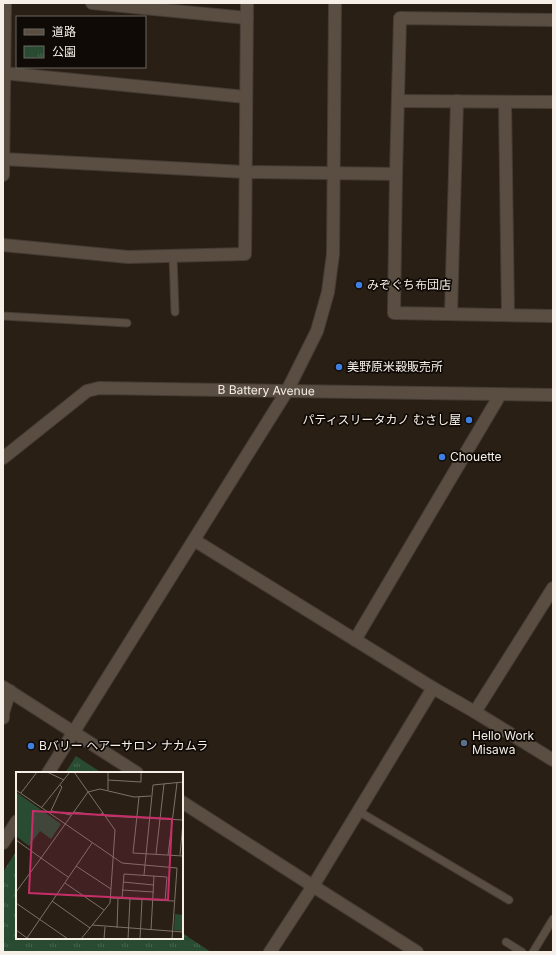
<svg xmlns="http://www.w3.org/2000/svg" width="556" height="955" viewBox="0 0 556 955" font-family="Inter,'Noto Sans JP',sans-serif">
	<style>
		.park { fill: url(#park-tufts) }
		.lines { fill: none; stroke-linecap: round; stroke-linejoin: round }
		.service-casing { stroke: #443c35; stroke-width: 9 }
		.minor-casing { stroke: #443c35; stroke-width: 14 }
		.tertiary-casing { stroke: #443c35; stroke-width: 14 }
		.service { stroke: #5a4e42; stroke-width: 7 }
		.minor { stroke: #5a4e42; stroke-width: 12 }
		.tertiary { stroke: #5a4e42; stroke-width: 12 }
		.shop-dot { fill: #3f7fe0; stroke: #0f0a06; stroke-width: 1.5 }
		.service-dot { fill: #5c6f8a; stroke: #0f0a06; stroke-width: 1.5 }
		.labels { text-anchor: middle; stroke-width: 3.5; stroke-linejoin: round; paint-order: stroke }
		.poi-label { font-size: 12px; fill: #f6efe8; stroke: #0f0a06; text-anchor: start }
		.street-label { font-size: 12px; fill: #f6efe8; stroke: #0f0a06 }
		.inset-road { fill: none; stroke: #7c7269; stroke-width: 1 }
		.view { fill: #c72e69; fill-opacity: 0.15; stroke: #c72e69; stroke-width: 2 }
		.inset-edge { fill: none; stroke: #f6efe8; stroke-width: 2 }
	</style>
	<defs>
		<pattern id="park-tufts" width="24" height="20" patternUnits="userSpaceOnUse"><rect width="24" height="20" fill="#284b31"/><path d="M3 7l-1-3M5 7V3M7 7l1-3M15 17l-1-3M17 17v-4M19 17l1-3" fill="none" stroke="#48654f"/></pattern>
	</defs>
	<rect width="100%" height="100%" fill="#2a1f14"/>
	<g class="park">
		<polygon points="76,756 102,773 65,773"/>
		<polygon points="17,850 17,938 182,938 182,933 211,952 3,952 3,872"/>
	</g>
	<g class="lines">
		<defs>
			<g id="service">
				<polyline points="173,256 175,312"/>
				<polyline points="3,316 127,323"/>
				<polyline points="358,811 509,900"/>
				<polyline points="506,942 522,952"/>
				<polyline points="533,952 553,919"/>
			</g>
			<g id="minor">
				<polyline points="92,3 247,18"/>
				<polyline points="553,20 400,18 396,174 394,313 553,316"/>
				<polyline points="3,73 246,97"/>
				<polyline points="398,101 553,102"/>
				<polyline points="505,102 508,315"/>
				<polyline points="3,159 245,172 396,174"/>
				<polyline points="3,175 5,3"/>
				<polyline points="3,245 128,257 245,254 247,3"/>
				<polyline points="451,313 457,101"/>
				<polyline points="194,540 433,688 475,712 553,760"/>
				<polyline points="355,640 500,395"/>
				<polyline points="3,687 137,773"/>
				<polyline points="475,712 553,588"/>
				<polyline points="3,718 3,713 10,691"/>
				<polyline points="48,773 287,391 317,331 328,292 333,254 335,3"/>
				<polyline points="182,802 313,886 433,688"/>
				<polyline points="3,843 17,821"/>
			</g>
			<g id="tertiary">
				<path id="s1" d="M3,458L87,391L99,388L553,395"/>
				<polyline points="270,952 313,886 417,952"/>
			</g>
		</defs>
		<use href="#service" class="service-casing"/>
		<use href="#minor" class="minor-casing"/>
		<use href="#tertiary" class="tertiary-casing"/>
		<use href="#service" class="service"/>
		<use href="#minor" class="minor"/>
		<use href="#tertiary" class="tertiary"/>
	</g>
	<g class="shop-dot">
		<circle cx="359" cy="285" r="4"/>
		<circle cx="339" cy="367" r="4"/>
		<circle cx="469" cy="420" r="4"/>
		<circle cx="442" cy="457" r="4"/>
		<circle cx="31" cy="746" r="4"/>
	</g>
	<circle class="service-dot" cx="464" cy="743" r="4"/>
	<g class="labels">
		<g class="poi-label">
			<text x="367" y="289">みぞぐち布団店</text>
			<text x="347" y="371">美野原米穀販売所</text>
			<text x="461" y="424" text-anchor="end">パティスリータカノ むさし屋</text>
			<text x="450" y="461">Chouette</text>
			<text x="472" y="740">Hello Work<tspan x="472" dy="14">Misawa</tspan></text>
			<text x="39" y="750">Bバリー ヘアーサロン ナカムラ</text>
		</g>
		<g class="street-label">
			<text dy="4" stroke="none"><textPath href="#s1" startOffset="287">B Battery Avenue</textPath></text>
		</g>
	</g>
	<g transform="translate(16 772)">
		<rect width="167" height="167" fill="#2a1f14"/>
		<path d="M0,20L45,52L35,67L24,59L13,74L0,64ZM159,142L167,143V159L158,158Z" fill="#284b31"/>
		<path class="inset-road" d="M31,0L48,8M58,0L99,58L94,131L65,167M92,8L125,10V0M0,18L106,91L161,96L156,167M92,18V0M5,21L21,0M123,25L117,81L167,84M26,35L54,0M36,39L55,43M57,40L83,43L87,41M34,41L46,15L44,13M90,44L167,48M0,68L25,86L0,120M140,82L148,12M152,83L161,11M164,83L167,50M60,94L95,117M128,103L137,13L167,10M52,105L25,86L72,20L84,17L118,25L135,24M107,110L138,113M49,111L88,138M106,118L138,120M94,126L158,129M106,127L108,102L151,105L149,129M36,129L74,156M0,131L52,167M76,153L167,160M101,156L102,127M0,158L11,166L76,71M135,158L138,104M88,167L89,155M112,167L114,127M124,167L126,128"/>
		<path class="view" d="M17,39L156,47L152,128L13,121Z"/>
		<rect width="167" height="167" class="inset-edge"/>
	</g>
	<rect width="556" height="955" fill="none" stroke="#f6efe8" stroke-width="8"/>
	<rect x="16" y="16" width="130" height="52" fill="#0f0a06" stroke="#6b6660"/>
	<rect x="24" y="29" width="20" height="6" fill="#5a4e42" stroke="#6b6660"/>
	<text x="52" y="36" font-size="12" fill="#f6efe8">道路</text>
	<rect x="24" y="46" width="20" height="12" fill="url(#park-tufts)" stroke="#6b6660"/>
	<text x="52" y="56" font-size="12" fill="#f6efe8">公園</text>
</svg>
